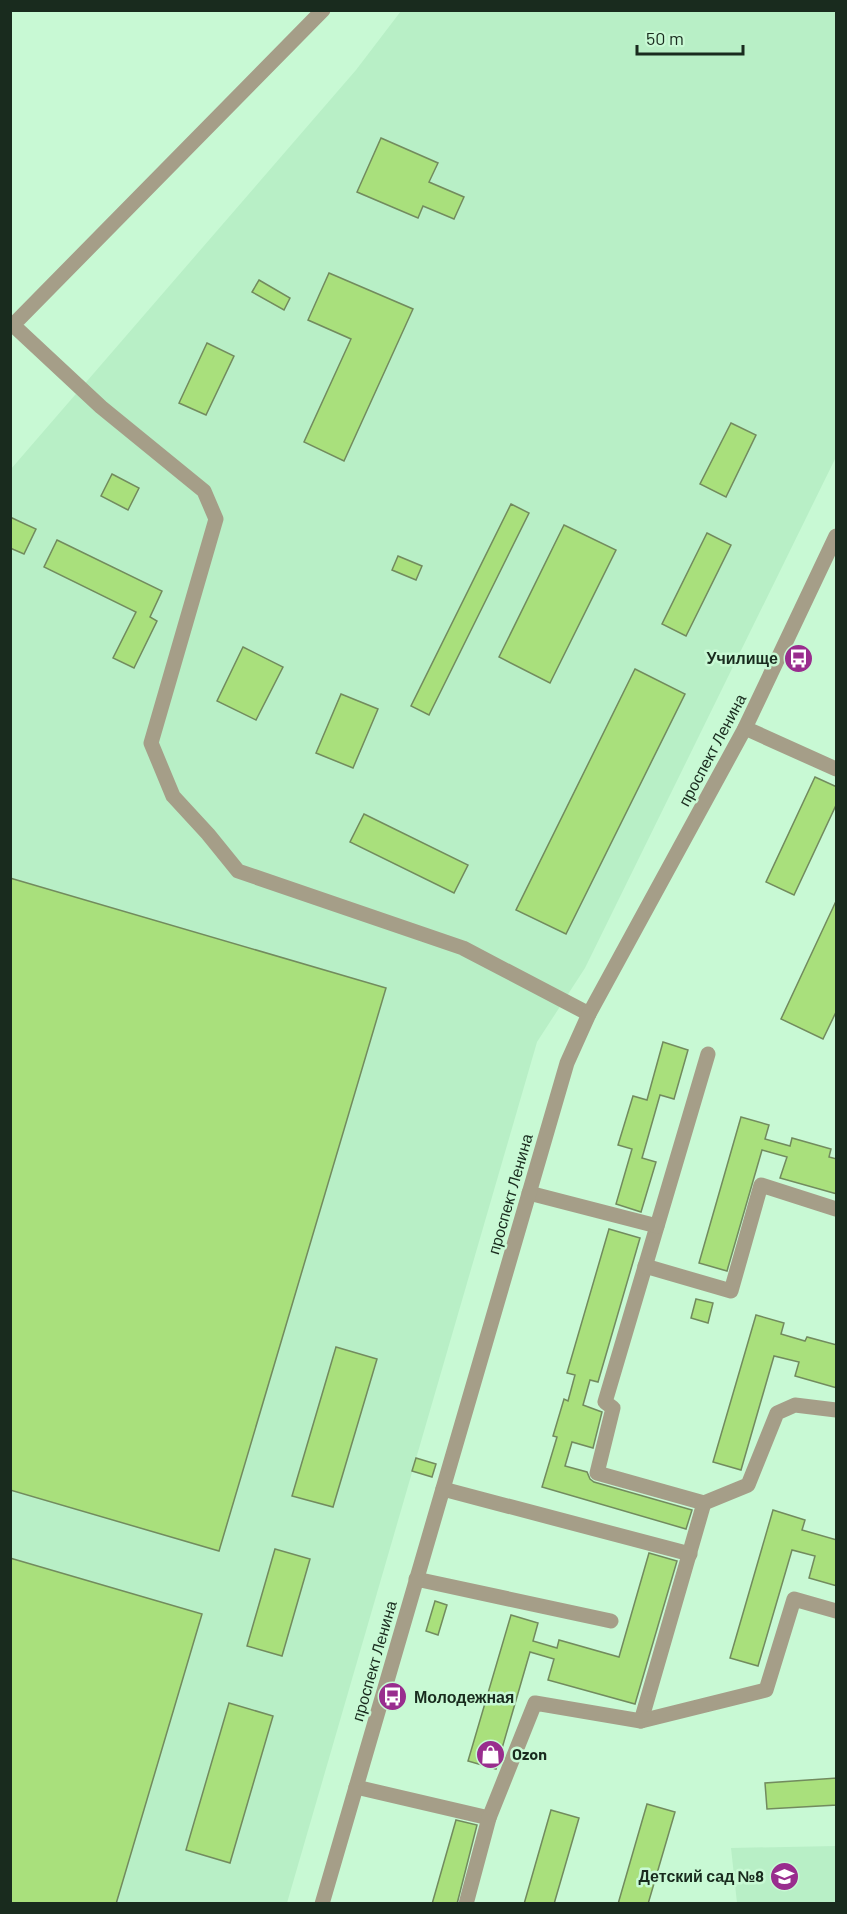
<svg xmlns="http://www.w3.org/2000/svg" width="847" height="1914" viewBox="0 0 847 1914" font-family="Barlow,sans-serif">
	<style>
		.built { fill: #b8efc6 }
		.building { fill: #a9e07c; stroke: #728b5e; stroke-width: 1.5 }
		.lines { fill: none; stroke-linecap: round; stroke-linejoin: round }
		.minor { stroke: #a59e88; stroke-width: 15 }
		.labels { text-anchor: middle; stroke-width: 5; stroke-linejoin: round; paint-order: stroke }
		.poi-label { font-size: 16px; font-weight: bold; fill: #192b1e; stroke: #c8f9d4; text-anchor: end }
		.street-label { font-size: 16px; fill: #192b1e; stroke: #c8f9d4 }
	</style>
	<rect width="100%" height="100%" fill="#c8f9d4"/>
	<g class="built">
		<polygon points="401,11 836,11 836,457 585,968 537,1042 287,1903 11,1904 11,469 356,70"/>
		<polygon points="836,1846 836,1903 737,1903 731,1848"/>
	</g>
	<g class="building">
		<polygon points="381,138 438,163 429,182 464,197 454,219 423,206 418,218 357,192"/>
		<polygon points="329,273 413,309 344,461 304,442 351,339 308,320"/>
		<polygon points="259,280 290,298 284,310 252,292"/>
		<polygon points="207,343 234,356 206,415 179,403"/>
		<polygon points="731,423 756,435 726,497 700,484"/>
		<polygon points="112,474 139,488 128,510 101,496"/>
		<polygon points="511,504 529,513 429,715 411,706"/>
		<polygon points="10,517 36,529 24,554 10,548"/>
		<polygon points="564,525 616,550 550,683 499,657"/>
		<polygon points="707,533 731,545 686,636 662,624"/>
		<polygon points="57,540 162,591 150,617 157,621 134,668 113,658 136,612 44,567"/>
		<polygon points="398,556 422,566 416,580 392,570"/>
		<polygon points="243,647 283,667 256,720 217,701"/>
		<polygon points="635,669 685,694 566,934 516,910"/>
		<polygon points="341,694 378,709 353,768 316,753"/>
		<polygon points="815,777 837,787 837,803 794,895 766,882"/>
		<polygon points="364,814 468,865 454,893 350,842"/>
		<polygon points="10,878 386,988 219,1551 10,1490"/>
		<polygon points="837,899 837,1010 823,1039 781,1019"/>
		<polygon points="663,1042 688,1050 674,1099 660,1095 642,1158 656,1162 641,1212 616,1204 632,1149 618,1145 633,1096 647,1100"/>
		<polygon points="741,1117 769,1125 765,1139 790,1146 792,1138 831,1149 829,1157 837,1159 837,1194 780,1178 787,1157 762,1150 727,1271 699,1263"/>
		<polygon points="609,1229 640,1238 598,1382 590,1380 583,1405 602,1412 593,1448 572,1442 565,1466 587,1472 590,1479 594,1482 692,1510 686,1529 542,1487 557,1437 553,1436 564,1399 568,1401 575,1375 567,1373"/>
		<polygon points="696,1299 713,1303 708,1323 691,1318"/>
		<polygon points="756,1315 784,1323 781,1334 805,1341 807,1337 837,1345 837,1388 795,1376 799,1362 774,1356 741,1470 713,1462"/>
		<polygon points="336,1347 377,1359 333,1507 292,1496"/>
		<polygon points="416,1458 436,1464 432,1477 412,1471"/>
		<polygon points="773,1510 805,1520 802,1530 837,1540 837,1586 809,1578 815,1556 792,1550 758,1666 730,1658"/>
		<polygon points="275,1549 310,1559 282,1656 247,1646"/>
		<polygon points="649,1553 677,1561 635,1704 548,1680 554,1659 530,1652 496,1769 468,1761 511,1615 538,1623 533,1641 557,1648 559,1640 619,1657"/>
		<polygon points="10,1558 202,1614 116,1904 10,1904"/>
		<polygon points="435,1601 447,1605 438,1635 426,1631"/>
		<polygon points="229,1703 273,1716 230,1863 186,1850"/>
		<polygon points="837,1778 837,1805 767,1809 765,1783"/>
		<polygon points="647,1804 675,1812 648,1904 618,1904"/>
		<polygon points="551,1810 579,1818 554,1904 524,1904"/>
		<polygon points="456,1820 477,1825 457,1904 432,1904"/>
	</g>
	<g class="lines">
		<g class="minor">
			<polyline points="323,10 13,325 101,407 204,491 216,519 151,743 173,796 208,834 238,871 463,948 589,1014"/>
			<polyline points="745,728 836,769"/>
			<polyline points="708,1054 605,1402 613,1408 597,1473 704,1503 748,1485 777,1413 795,1405 836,1410"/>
			<polyline points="529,1193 657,1226"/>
			<polyline points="645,1266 731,1291 761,1185 836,1209"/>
			<polyline points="443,1489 690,1554"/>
			<polyline points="416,1579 611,1621"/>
			<polyline points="641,1721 704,1503"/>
			<polyline points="356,1787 489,1818"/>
			<polyline points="322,1904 567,1063 589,1014 745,728 836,536"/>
			<polyline points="466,1904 489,1818 535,1703 641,1721 766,1690 794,1599 836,1611"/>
		</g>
	</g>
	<defs>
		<symbol id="bus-disc" viewBox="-11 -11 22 22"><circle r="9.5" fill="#992d8e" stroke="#c8f9d4"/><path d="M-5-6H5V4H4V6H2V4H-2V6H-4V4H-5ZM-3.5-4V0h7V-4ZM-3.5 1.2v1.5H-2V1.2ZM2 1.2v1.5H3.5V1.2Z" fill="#fff"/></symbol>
		<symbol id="shop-disc" viewBox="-11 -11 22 22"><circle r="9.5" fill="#992d8e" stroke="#c8f9d4"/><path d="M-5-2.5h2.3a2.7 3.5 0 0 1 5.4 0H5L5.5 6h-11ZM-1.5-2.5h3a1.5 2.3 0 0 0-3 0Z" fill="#fff"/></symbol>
		<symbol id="school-disc" viewBox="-11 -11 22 22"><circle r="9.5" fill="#992d8e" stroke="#c8f9d4"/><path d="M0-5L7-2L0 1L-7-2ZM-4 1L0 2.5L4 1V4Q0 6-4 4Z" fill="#fff"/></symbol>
	</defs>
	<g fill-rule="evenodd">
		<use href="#bus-disc" x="782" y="642" width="33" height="33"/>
		<use href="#bus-disc" x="376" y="1680" width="33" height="33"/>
		<use href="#shop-disc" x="474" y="1738" width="33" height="33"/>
		<use href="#school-disc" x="768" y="1860" width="33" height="33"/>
	</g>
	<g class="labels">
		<g class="poi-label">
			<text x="778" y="664">Училище</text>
			<text x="414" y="1703" text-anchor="start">Молодежная</text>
			<text x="512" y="1760" text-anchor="start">Ozon</text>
			<text x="764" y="1882">Детский сад №8</text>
		</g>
		<g class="street-label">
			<text transform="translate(712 750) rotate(-62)" y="6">проспект Ленина</text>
			<text transform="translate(510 1194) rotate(-74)" y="6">проспект Ленина</text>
			<text transform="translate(374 1661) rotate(-74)" y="6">проспект Ленина</text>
		</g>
	</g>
	<rect width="847" height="1914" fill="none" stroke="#192b1e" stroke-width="24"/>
	<path d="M637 45v9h106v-9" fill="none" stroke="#192b1e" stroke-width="3"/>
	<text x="646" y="45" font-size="18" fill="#192b1e" stroke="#c8f9d4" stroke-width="4.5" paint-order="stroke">50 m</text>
</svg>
